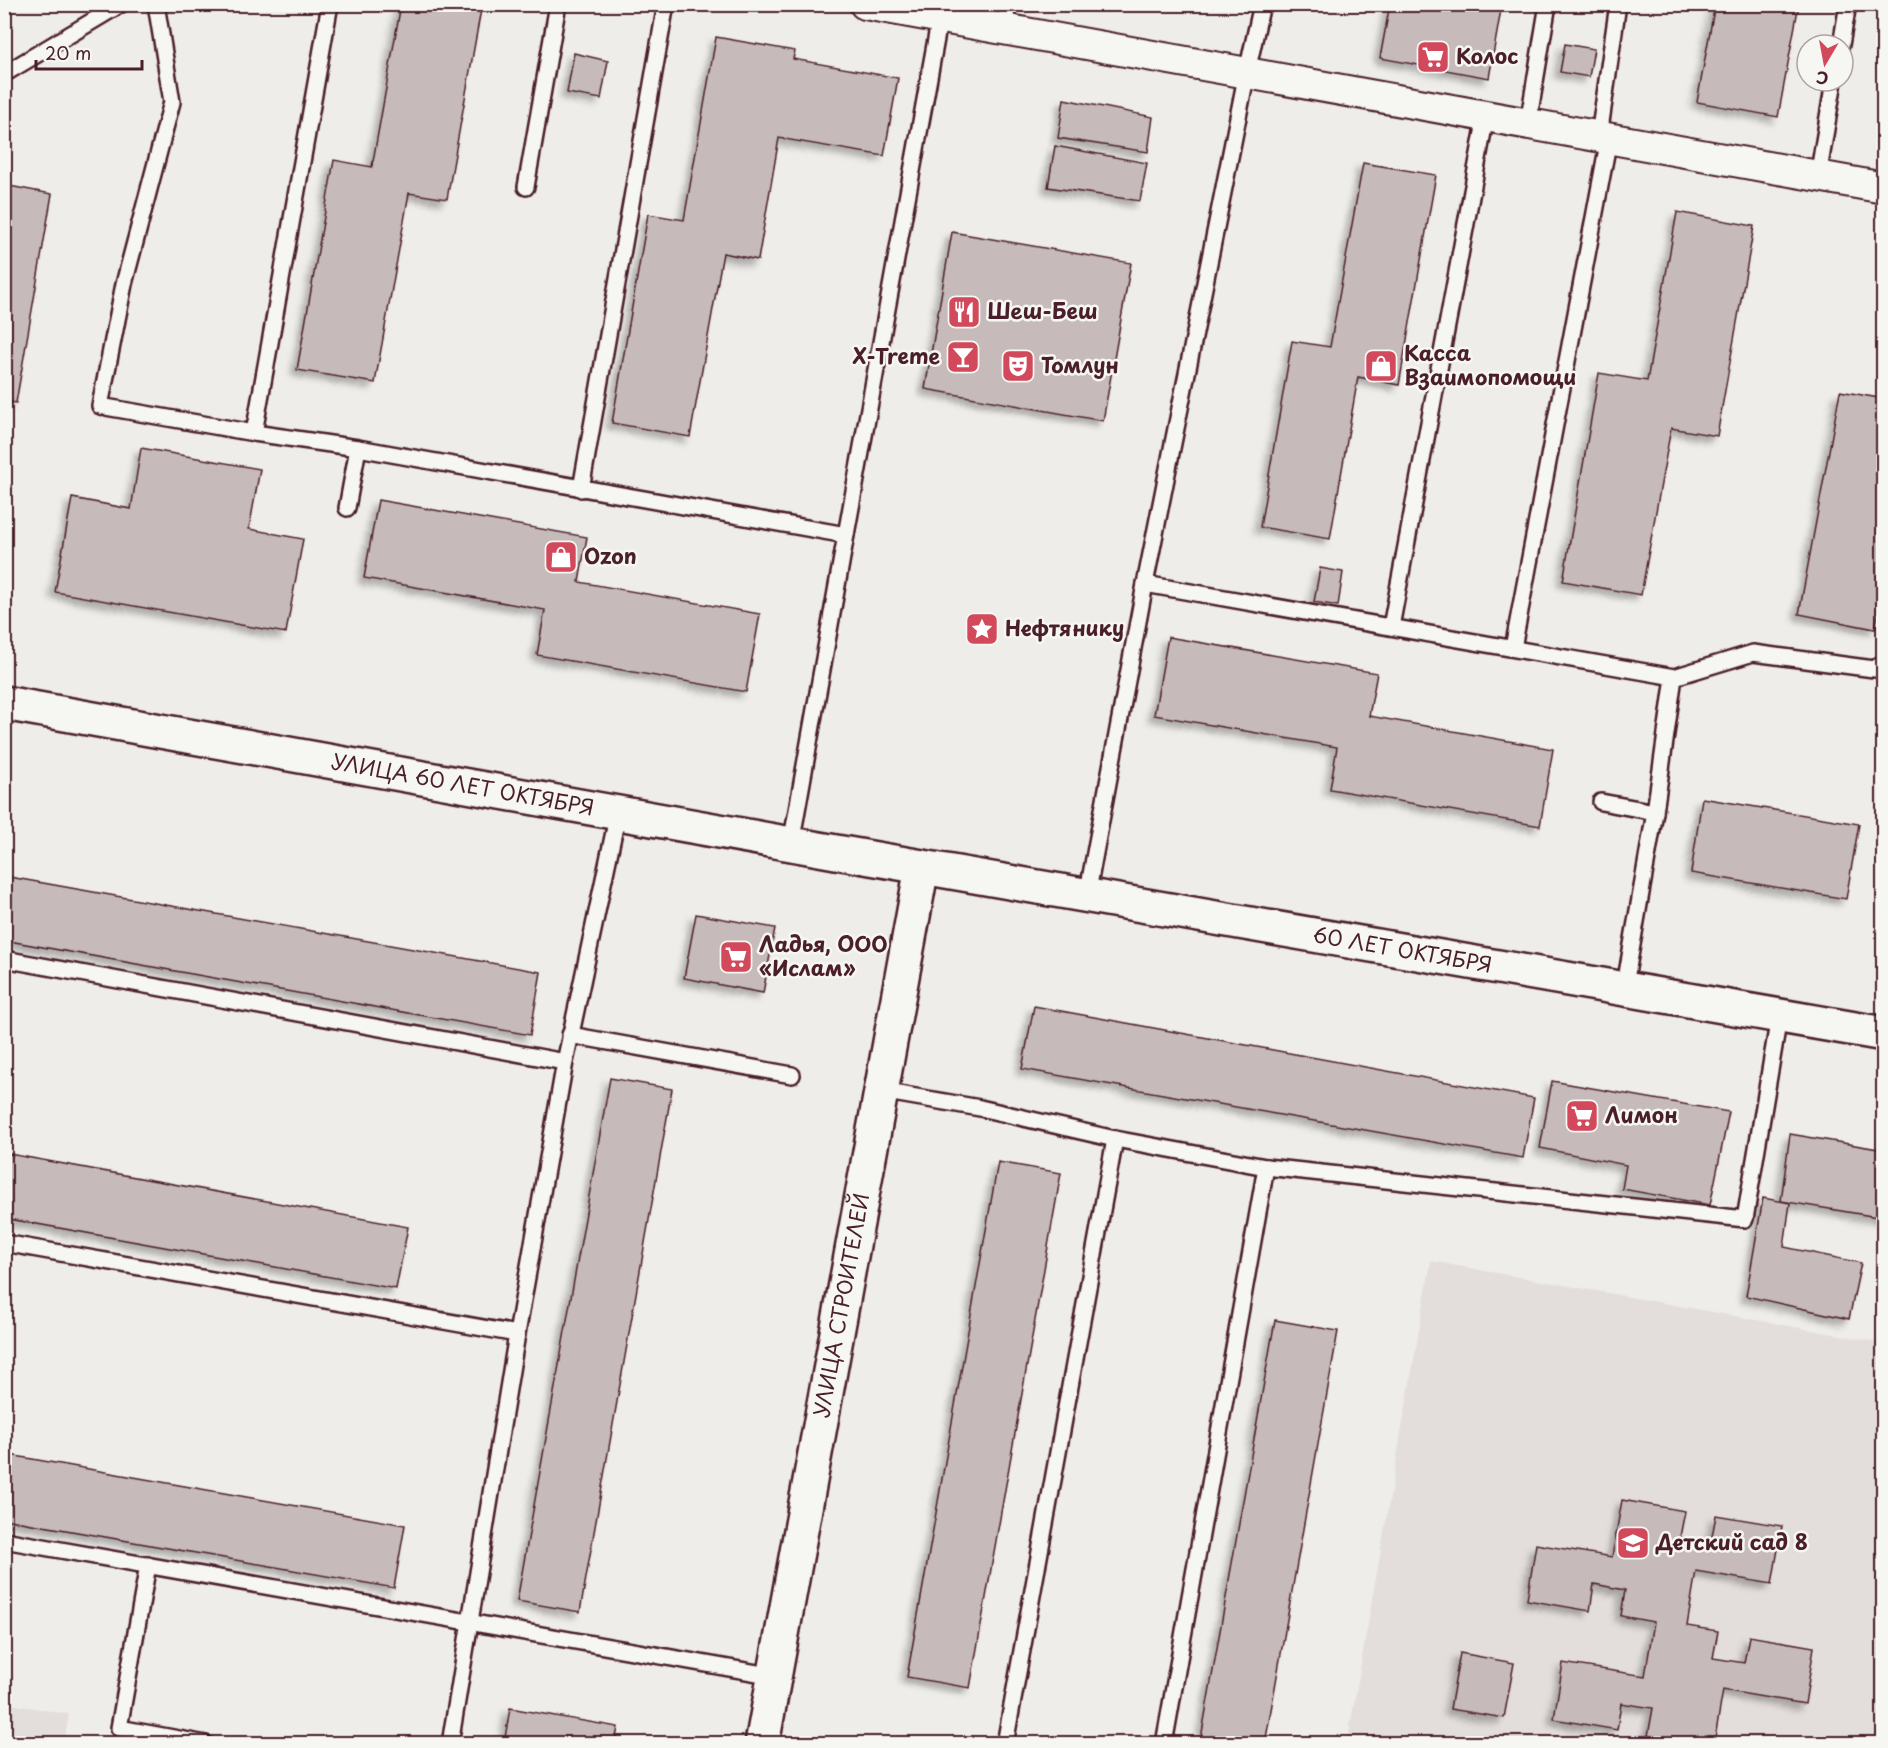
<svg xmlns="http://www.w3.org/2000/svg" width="1888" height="1748" viewBox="0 0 1888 1748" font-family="'Playpen Sans',sans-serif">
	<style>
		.built { fill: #e3dedc }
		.building { fill: #c6babb; stroke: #4a1f2b; stroke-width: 1.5; filter: url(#shadow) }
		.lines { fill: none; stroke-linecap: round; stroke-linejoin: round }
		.service-casing { stroke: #4a1f2b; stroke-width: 20 }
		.minor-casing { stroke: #4a1f2b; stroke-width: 34 }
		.secondary-casing { stroke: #4a1f2b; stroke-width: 38 }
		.service { stroke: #f6f6f2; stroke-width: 15 }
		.minor { stroke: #f6f6f2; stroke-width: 30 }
		.secondary { stroke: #f6f6f2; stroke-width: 33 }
		.labels { text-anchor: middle; stroke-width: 5; stroke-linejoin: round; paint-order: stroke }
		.poi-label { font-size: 21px; font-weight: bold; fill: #4a1f2b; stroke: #f6f6f2; text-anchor: start }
		.street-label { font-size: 21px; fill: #4a1f2b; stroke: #f6f6f2 }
	</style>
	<defs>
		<filter id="shadow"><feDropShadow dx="-5.5" dy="5.5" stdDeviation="3" flood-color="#0004"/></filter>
	</defs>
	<rect width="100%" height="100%" fill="#efedea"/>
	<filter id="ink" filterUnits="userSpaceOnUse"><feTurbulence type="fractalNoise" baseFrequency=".0167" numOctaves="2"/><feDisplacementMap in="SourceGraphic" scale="12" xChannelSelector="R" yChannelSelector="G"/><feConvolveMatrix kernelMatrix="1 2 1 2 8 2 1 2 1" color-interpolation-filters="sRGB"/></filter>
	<g filter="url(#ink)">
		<g class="built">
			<polygon points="1431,1261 1883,1343 1883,1743 1347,1744"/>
			<polygon points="4,1703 69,1714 64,1743 5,1743"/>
		</g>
		<g class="building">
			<polygon points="401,4 482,4 447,199 409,193 375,383 297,370 334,160 372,167"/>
			<polygon points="1390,4 1502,4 1489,78 1380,58"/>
			<polygon points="1715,4 1799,4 1778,117 1697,102"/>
			<polygon points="716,37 795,51 793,59 898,78 884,156 779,138 758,260 723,253 690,437 612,423 648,214 684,220"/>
			<polygon points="1565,44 1594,49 1589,77 1560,72"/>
			<polygon points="574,53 608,61 601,99 567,93"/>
			<polygon points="1064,99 1153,117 1148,152 1058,138"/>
			<polygon points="1055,146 1147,163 1140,201 1048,187"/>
			<polygon points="1363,163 1436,175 1399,385 1358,377 1330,539 1260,527 1292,341 1330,347"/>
			<polygon points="4,185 52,194 16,403 4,401"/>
			<polygon points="1677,212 1754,226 1717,436 1671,428 1641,595 1563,581 1599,373 1647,381"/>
			<polygon points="952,232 1131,263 1103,421 925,389"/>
			<polygon points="1840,391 1884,399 1884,585 1875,629 1799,614"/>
			<polygon points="141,448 260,469 249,529 303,539 286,633 55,592 72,498 131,509"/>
			<polygon points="378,500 587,537 579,582 760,614 746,692 537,655 545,610 364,578"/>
			<polygon points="1320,568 1343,572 1338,606 1314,602"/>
			<polygon points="1168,637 1377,673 1369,716 1553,749 1540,826 1330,789 1337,747 1154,715"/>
			<polygon points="1702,798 1859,824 1846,899 1691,873"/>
			<polygon points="4,876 541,972 530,1035 4,940"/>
			<polygon points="696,914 775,928 763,993 684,978"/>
			<polygon points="1034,1006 1534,1098 1523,1158 1022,1069"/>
			<polygon points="610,1078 672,1089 580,1612 517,1601"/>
			<polygon points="1552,1081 1729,1112 1710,1205 1622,1189 1626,1165 1540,1148"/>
			<polygon points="1790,1134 1884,1150 1884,1218 1781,1201"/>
			<polygon points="4,1153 408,1227 396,1289 4,1218"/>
			<polygon points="998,1162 1061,1173 970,1688 907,1677"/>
			<polygon points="1763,1198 1790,1203 1784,1247 1861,1263 1849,1319 1746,1296"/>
			<polygon points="1275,1320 1338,1331 1265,1744 1200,1744"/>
			<polygon points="4,1454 405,1525 394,1588 4,1519"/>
			<polygon points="1622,1500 1685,1511 1680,1537 1711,1542 1716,1515 1782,1526 1772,1584 1696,1571 1687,1626 1718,1631 1713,1658 1744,1663 1749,1636 1814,1647 1805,1704 1723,1690 1714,1744 1695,1744 1648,1736 1653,1708 1621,1703 1617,1730 1554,1719 1563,1663 1645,1676 1654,1622 1621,1616 1625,1590 1594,1584 1590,1611 1527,1600 1536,1544 1612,1557"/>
			<polygon points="1460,1653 1514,1663 1504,1718 1450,1709"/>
			<polygon points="510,1708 618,1727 615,1744 504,1744"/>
		</g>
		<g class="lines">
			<defs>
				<g id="service">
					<polyline points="156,4 172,102 124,284 100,406 254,433 358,448 846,535 791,844"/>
					<polyline points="1004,28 1008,4"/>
					<polyline points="1841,45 1848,4"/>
					<polyline points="4,74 121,4"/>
					<polyline points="1528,124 1548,4"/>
					<polyline points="1599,136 1618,4"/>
					<polyline points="1818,177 1834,81"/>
					<polyline points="526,187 558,4"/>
					<polyline points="254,433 330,4"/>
					<polyline points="581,489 666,4"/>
					<polyline points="347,508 358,448"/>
					<polyline points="846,535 940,17"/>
					<polyline points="1145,584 1674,677"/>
					<polyline points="1391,627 1486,116"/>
					<polyline points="1513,648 1609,138"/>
					<polyline points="1601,802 1655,812"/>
					<polyline points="1087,896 1145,584 1247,72 1262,4"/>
					<polyline points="4,959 565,1062"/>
					<polyline points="1624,991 1655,812 1674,677 1753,653 1874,669 1884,662"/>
					<polyline points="570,1035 792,1075"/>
					<polyline points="881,1091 980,1108 1115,1139 1266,1167 1745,1219 1779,1017"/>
					<polyline points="4,1243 517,1334"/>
					<polyline points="4,1540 774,1676"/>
					<polyline points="148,1565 119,1728 206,1744"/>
					<polyline points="450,1744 517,1334 565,1062 618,813"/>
					<polyline points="1005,1744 1115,1139"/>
					<polyline points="1164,1744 1266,1167"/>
				</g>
				<polyline id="minor" points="865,4 1884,188"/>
				<g id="secondary">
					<path id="s1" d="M4,703L836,852L1884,1034"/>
					<path id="s2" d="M762,1744L922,867"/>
				</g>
			</defs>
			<use href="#service" class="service-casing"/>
			<use href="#minor" class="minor-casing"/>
			<use href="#secondary" class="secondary-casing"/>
			<use href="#service" class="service"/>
			<use href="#minor" class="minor"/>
			<use href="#secondary" class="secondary"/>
		</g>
	</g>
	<defs>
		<symbol id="supermarket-square" viewBox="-11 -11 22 22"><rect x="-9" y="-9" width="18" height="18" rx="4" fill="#d1495b" stroke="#f6f6f2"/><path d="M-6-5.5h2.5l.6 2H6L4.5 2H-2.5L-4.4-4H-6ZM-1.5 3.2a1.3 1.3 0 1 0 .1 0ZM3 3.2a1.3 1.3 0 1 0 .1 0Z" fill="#fff"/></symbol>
		<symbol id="restaurant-square" viewBox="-11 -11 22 22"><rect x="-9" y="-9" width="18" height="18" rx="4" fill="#d1495b" stroke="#f6f6f2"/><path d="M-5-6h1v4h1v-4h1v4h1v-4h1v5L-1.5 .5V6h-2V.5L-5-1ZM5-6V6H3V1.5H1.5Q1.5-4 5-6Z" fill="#fff"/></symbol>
		<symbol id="bar-square" viewBox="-11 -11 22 22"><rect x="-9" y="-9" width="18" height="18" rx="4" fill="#d1495b" stroke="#f6f6f2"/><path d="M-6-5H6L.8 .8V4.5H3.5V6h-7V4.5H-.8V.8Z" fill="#fff"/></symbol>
		<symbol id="theatre-square" viewBox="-11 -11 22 22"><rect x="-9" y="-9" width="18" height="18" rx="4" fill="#d1495b" stroke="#f6f6f2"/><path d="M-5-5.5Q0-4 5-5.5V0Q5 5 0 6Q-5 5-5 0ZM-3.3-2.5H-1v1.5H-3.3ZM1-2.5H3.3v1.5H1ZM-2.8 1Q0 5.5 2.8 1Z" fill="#fff"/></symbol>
		<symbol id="shop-square" viewBox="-11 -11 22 22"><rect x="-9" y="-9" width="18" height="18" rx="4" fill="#d1495b" stroke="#f6f6f2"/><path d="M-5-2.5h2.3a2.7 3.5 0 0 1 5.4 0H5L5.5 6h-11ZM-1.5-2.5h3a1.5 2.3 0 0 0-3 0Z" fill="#fff"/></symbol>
		<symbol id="sight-square" viewBox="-11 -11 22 22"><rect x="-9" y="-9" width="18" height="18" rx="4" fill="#d1495b" stroke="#f6f6f2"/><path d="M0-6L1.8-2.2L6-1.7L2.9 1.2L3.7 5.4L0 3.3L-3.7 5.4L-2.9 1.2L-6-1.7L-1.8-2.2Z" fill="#fff"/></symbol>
		<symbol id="school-square" viewBox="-11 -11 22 22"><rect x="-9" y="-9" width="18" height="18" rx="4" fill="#d1495b" stroke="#f6f6f2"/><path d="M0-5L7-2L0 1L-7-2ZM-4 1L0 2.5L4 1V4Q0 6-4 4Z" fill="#fff"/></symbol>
	</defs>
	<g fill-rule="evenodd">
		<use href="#supermarket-square" x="1414" y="38" width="38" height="38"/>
		<use href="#restaurant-square" x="945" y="293" width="38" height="38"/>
		<use href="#bar-square" x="944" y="338" width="38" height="38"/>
		<use href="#theatre-square" x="999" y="347" width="38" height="38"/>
		<use href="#shop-square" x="1362" y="347" width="38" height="38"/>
		<use href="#shop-square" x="542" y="538" width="38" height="38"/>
		<use href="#sight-square" x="963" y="610" width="38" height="38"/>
		<use href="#supermarket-square" x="717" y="938" width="38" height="38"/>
		<use href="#supermarket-square" x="1563" y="1097" width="38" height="38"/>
		<use href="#school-square" x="1614" y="1524" width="38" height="38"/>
	</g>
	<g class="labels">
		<g class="poi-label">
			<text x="1456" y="64">Колос</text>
			<text x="987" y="319">Шеш-Беш</text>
			<text x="1404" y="361">Касса<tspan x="1404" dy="24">Взаимопомощи</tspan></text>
			<text x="940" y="364" text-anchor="end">X-Treme</text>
			<text x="1041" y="373">Томлун</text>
			<text x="584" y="564">Ozon</text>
			<text x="1005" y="636">Нефтянику</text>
			<text x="759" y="952">Ладья, ООО<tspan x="759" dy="24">«Ислам»</tspan></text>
			<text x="1605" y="1123">Лимон</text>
			<text x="1656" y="1550">Детский сад 8</text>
		</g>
		<g class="street-label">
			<text dy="7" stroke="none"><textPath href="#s1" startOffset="466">УЛИЦА 60 ЛЕТ ОКТЯБРЯ</textPath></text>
			<text dy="7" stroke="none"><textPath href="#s1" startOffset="1420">60 ЛЕТ ОКТЯБРЯ</textPath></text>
			<text dy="7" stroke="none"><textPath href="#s2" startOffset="446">УЛИЦА СТРОИТЕЛЕЙ</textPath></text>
		</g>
	</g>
	<rect width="1888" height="1748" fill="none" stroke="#f6f6f2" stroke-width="24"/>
	<rect x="12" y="12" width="1864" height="1724" fill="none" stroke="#4a1f2b" stroke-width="2" filter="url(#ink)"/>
	<g transform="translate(1825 63) rotate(190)"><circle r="28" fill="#f6f6f2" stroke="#b1a0a2" stroke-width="1.5"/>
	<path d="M0-4.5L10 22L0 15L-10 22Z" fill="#d1495b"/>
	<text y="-9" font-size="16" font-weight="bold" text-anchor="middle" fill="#4a1f2b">С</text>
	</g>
	<path d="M36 60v9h106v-9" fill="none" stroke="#4a1f2b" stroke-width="3"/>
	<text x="45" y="60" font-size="18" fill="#4a1f2b" stroke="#f6f6f2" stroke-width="4.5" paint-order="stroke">20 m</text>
</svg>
